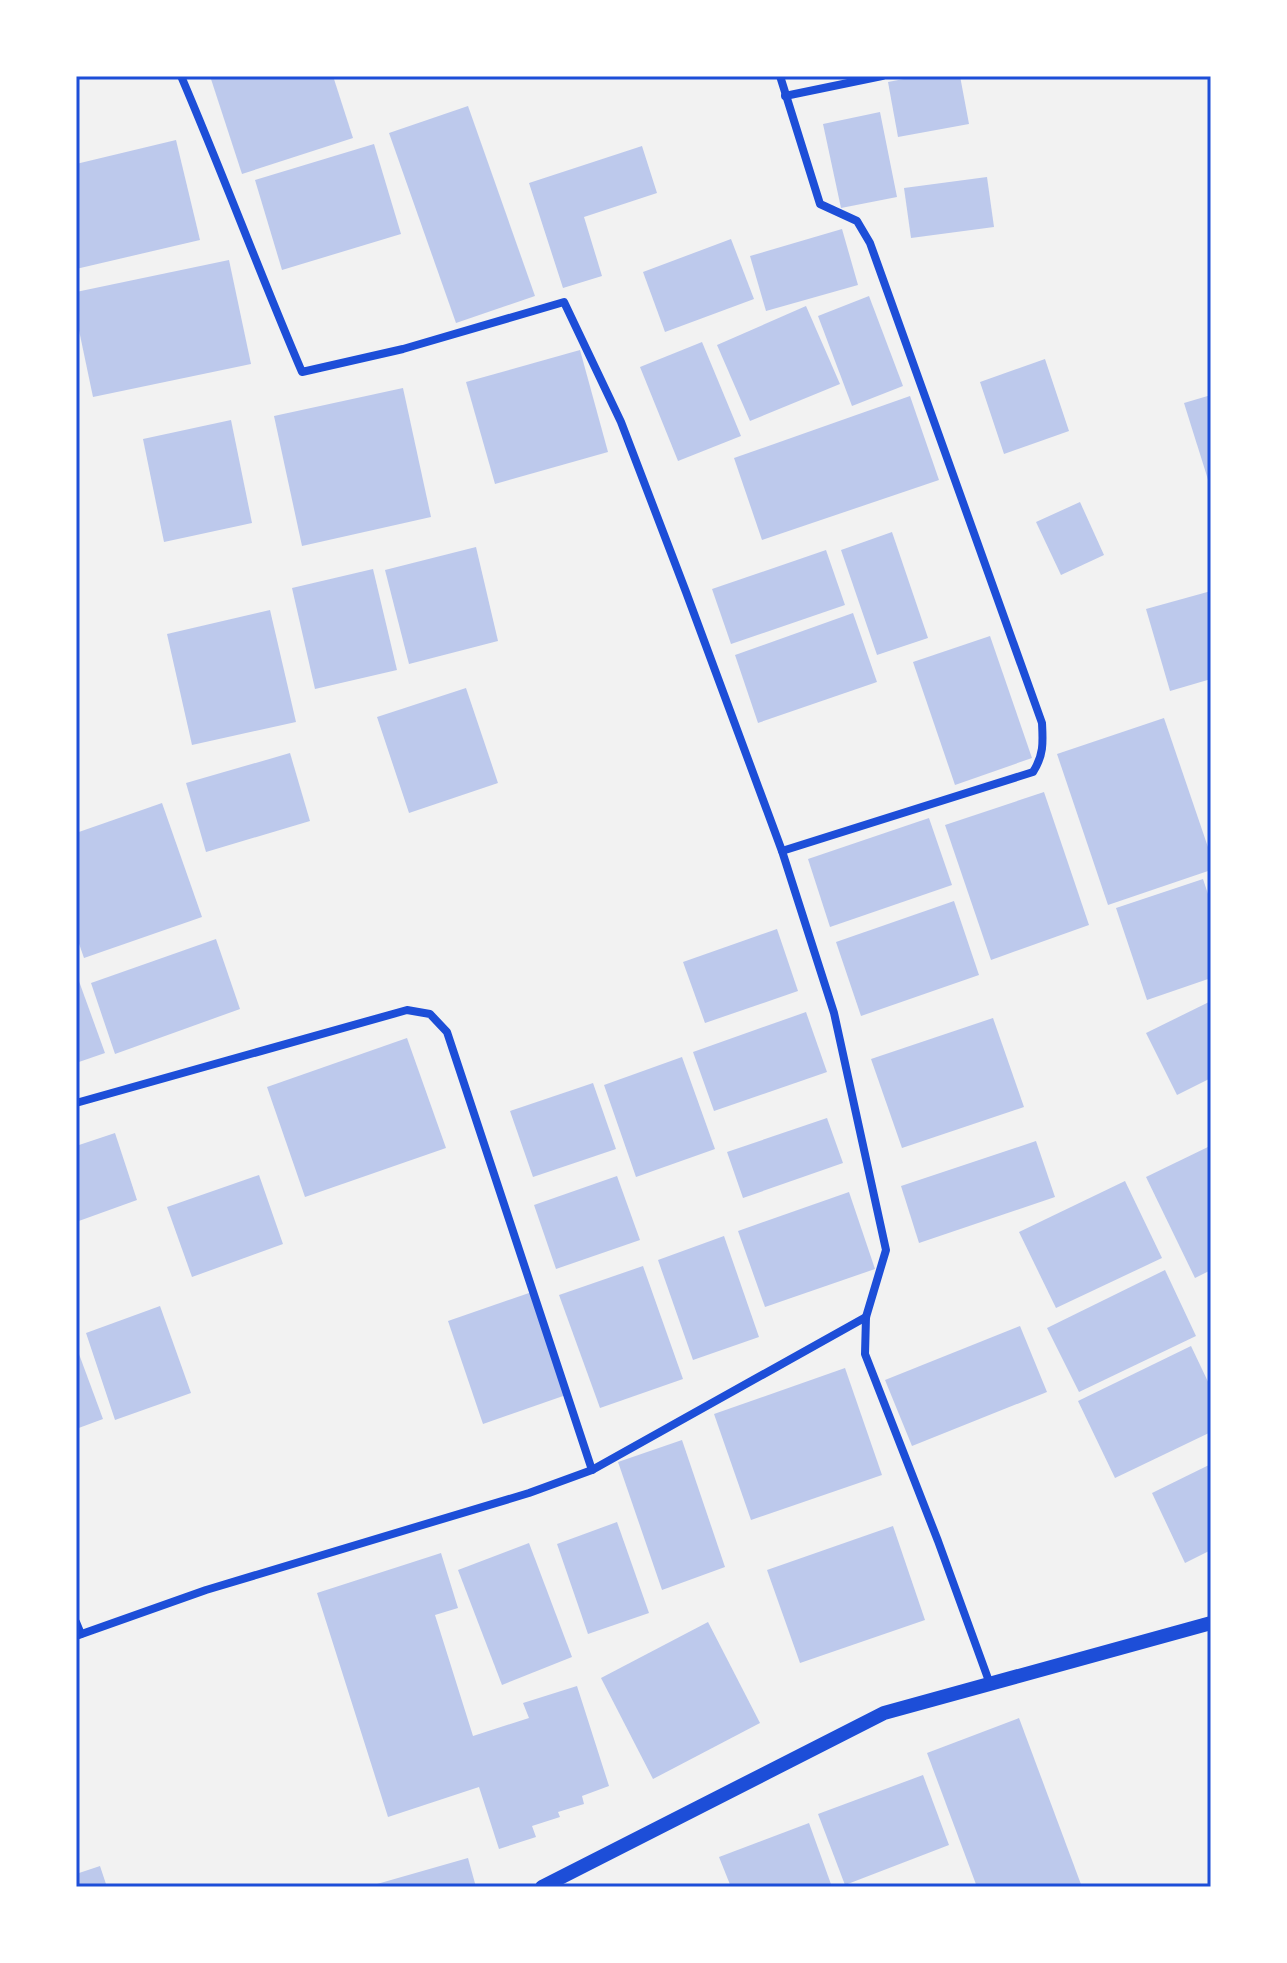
<svg xmlns="http://www.w3.org/2000/svg" width="1287" height="1963" viewBox="0 0 1287 1963" font-family="Montserrat,sans-serif">
	<style>
		.building { fill: #bdc9ec }
		.lines { fill: none; stroke-linecap: round; stroke-linejoin: round }
		.minor { stroke: #1d4ed8; stroke-width: 8 }
		.tertiary { stroke: #1d4ed8; stroke-width: 14 }
		.neatline { fill: none; stroke: #1d4ed8; stroke-width: 3 }
	</style>
	<rect width="100%" height="100%" fill="#f2f2f2"/>
	<g class="building">
		<polygon points="210,76 333,76 353,138 242,174"/>
		<polygon points="919,76 960,76 969,124 898,137 888,82"/>
		<polygon points="468,106 535,296 456,323 389,133"/>
		<polygon points="880,112 897,197 841,208 823,124"/>
		<polygon points="176,140 200,240 76,269 76,164"/>
		<polygon points="374,144 401,234 282,270 255,180"/>
		<polygon points="642,146 657,193 584,217 602,276 563,288 529,183"/>
		<polygon points="987,177 994,227 911,238 904,188"/>
		<polygon points="842,229 858,285 766,311 750,256"/>
		<polygon points="731,239 754,299 665,332 643,272"/>
		<polygon points="229,260 251,364 93,397 76,316 76,292"/>
		<polygon points="869,296 903,386 852,406 818,316"/>
		<polygon points="806,306 840,384 750,421 717,345"/>
		<polygon points="702,342 741,436 678,461 640,367"/>
		<polygon points="580,350 608,452 495,484 466,382"/>
		<polygon points="1045,359 1069,431 1004,454 980,382"/>
		<polygon points="403,388 431,517 302,546 274,416"/>
		<polygon points="1211,395 1211,486 1210,486 1184,403"/>
		<polygon points="910,396 939,480 762,540 734,458"/>
		<polygon points="231,420 252,523 164,542 143,439"/>
		<polygon points="1080,502 1104,555 1061,575 1036,522"/>
		<polygon points="892,532 928,638 877,655 841,550"/>
		<polygon points="476,547 498,641 409,664 385,570"/>
		<polygon points="826,550 845,605 731,644 712,589"/>
		<polygon points="373,569 397,670 315,689 292,588"/>
		<polygon points="1211,591 1211,679 1170,691 1146,609"/>
		<polygon points="270,610 296,722 192,745 167,634"/>
		<polygon points="853,613 877,682 758,723 735,655"/>
		<polygon points="990,636 1032,758 955,785 913,662"/>
		<polygon points="466,688 498,783 409,813 377,717"/>
		<polygon points="1164,718 1211,856 1211,870 1108,905 1057,754"/>
		<polygon points="290,753 310,821 206,852 186,783"/>
		<polygon points="1044,792 1089,925 991,960 945,825"/>
		<polygon points="162,803 202,917 84,958 76,935 76,833"/>
		<polygon points="929,818 952,885 830,927 808,859"/>
		<polygon points="1203,879 1211,903 1211,978 1147,1000 1116,908"/>
		<polygon points="954,901 979,975 861,1016 836,942"/>
		<polygon points="777,929 798,991 705,1023 683,962"/>
		<polygon points="216,939 240,1009 115,1054 91,983"/>
		<polygon points="76,973 105,1053 76,1063"/>
		<polygon points="1211,1001 1211,1078 1177,1095 1146,1033"/>
		<polygon points="806,1012 827,1072 714,1111 693,1052"/>
		<polygon points="993,1018 1024,1107 902,1148 871,1059"/>
		<polygon points="407,1038 446,1148 305,1197 267,1087"/>
		<polygon points="682,1057 715,1149 636,1177 604,1085"/>
		<polygon points="593,1083 616,1149 533,1177 510,1111"/>
		<polygon points="827,1118 843,1163 743,1198 727,1152"/>
		<polygon points="115,1133 137,1200 76,1222 76,1146"/>
		<polygon points="1036,1141 1055,1197 919,1243 901,1186"/>
		<polygon points="1210,1146 1211,1270 1195,1278 1146,1177"/>
		<polygon points="259,1175 283,1244 192,1277 167,1207"/>
		<polygon points="617,1176 640,1240 556,1269 534,1205"/>
		<polygon points="1125,1181 1162,1258 1056,1308 1019,1232"/>
		<polygon points="849,1192 875,1269 765,1307 738,1231"/>
		<polygon points="724,1236 759,1337 693,1360 658,1260"/>
		<polygon points="643,1266 683,1379 600,1408 559,1295"/>
		<polygon points="1165,1270 1196,1336 1079,1392 1047,1328"/>
		<polygon points="532,1292 566,1395 483,1424 448,1321"/>
		<polygon points="160,1306 191,1393 115,1420 86,1333"/>
		<polygon points="1020,1326 1047,1392 912,1446 885,1380"/>
		<polygon points="76,1346 103,1419 76,1429"/>
		<polygon points="1191,1346 1211,1388 1211,1432 1115,1478 1078,1401"/>
		<polygon points="845,1368 882,1475 751,1520 714,1414"/>
		<polygon points="682,1440 725,1567 662,1590 618,1462"/>
		<polygon points="1211,1464 1211,1550 1185,1563 1152,1493"/>
		<polygon points="617,1522 649,1613 588,1634 557,1544"/>
		<polygon points="893,1526 925,1620 800,1663 767,1570"/>
		<polygon points="529,1543 572,1657 502,1685 458,1570"/>
		<polygon points="441,1553 458,1608 435,1615 473,1736 529,1718 523,1703 577,1686 609,1786 582,1796 584,1804 558,1812 560,1817 532,1826 536,1837 499,1849 479,1787 388,1817 317,1593"/>
		<polygon points="708,1622 760,1723 653,1779 601,1678"/>
		<polygon points="1019,1718 1082,1887 977,1887 927,1753"/>
		<polygon points="923,1775 949,1845 845,1885 818,1814"/>
		<polygon points="809,1823 832,1887 731,1887 719,1857"/>
		<polygon points="468,1858 476,1887 370,1887 370,1886"/>
		<polygon points="100,1866 107,1887 76,1887 76,1874"/>
	</g>
	<g class="lines">
		<g class="minor">
			<path d="M181,76C223,174 260,274 302,372L403,349L564,302L621,422L686,592L782,851L834,1013L886,1250L866,1317L865,1354L938,1541L990,1684"/>
			<path d="M780,76L820,204L857,221L870,243L1042,723C1043,742 1044,755 1033,772L782,851"/>
			<polyline points="785,96 882,76"/>
			<polyline points="76,1103 407,1010 430,1014 447,1032 592,1470"/>
			<polyline points="76,1622 81,1634"/>
			<polyline points="76,1636 206,1590 529,1493 592,1470 866,1317"/>
		</g>
		<polyline class="tertiary" points="542,1887 884,1713 1211,1623"/>
	</g>
	<rect width="1287" height="1963" fill="none" stroke="#ffffff" stroke-width="156"/>
	<rect x="78" y="78" width="1131" height="1807" class="neatline"/>
</svg>
